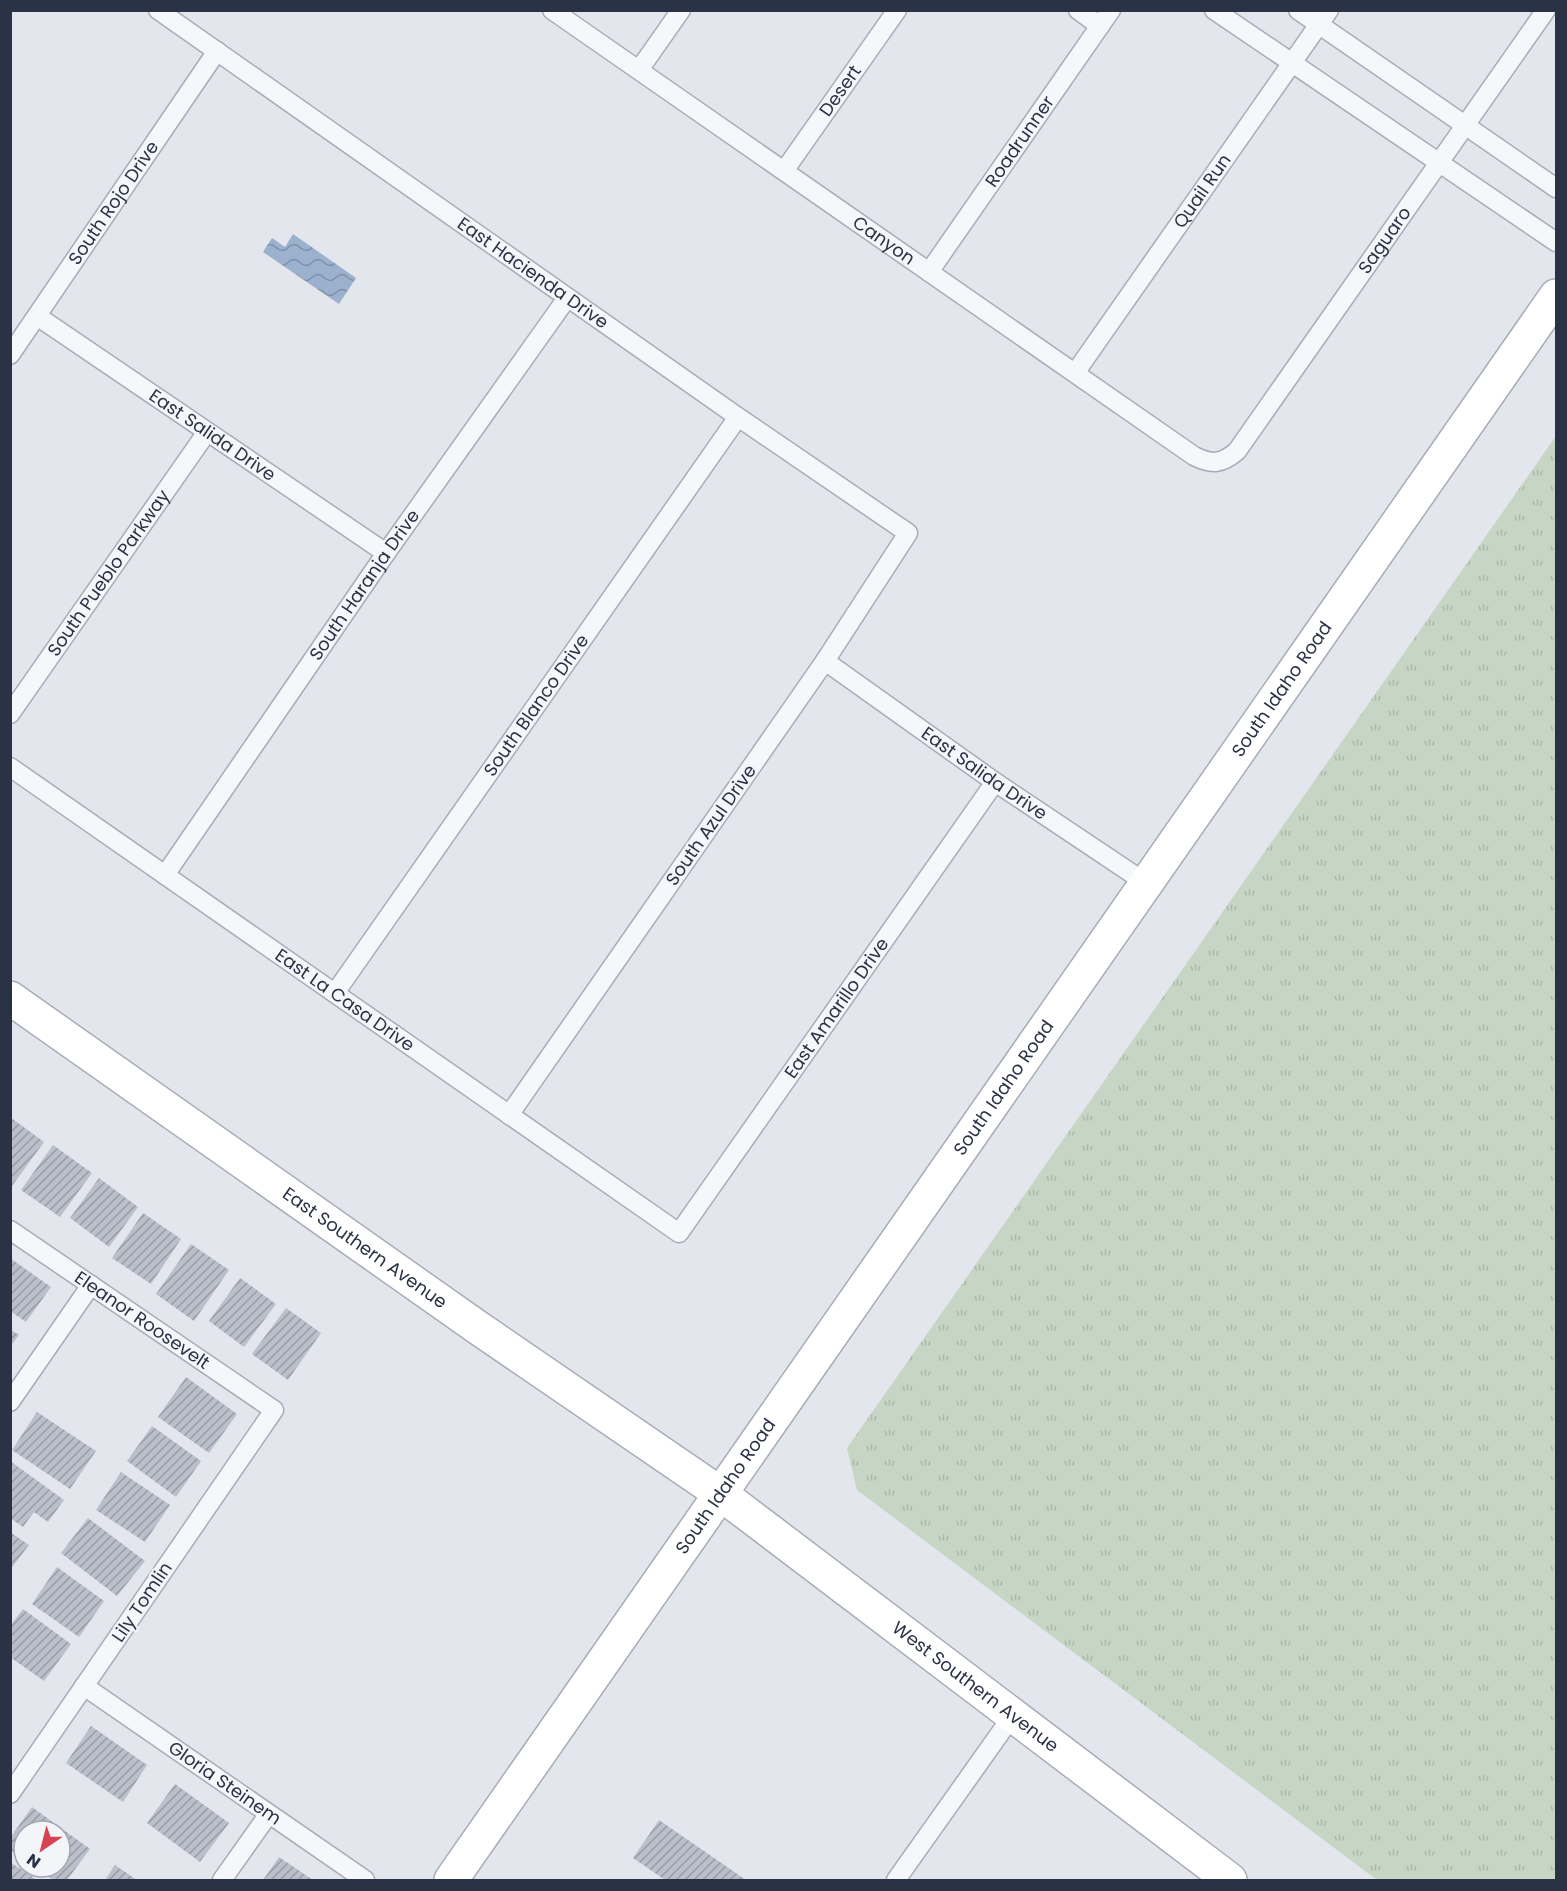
<svg xmlns="http://www.w3.org/2000/svg" width="1567" height="1891" viewBox="0 0 1567 1891" font-family="Poppins,sans-serif">
	<style>
		.grass { fill: url(#grass-tufts) }
		.water { fill: url(#water-waves) }
		.building { fill: url(#building-hatch) }
		.lines { fill: none; stroke-linecap: round; stroke-linejoin: round }
		.service-casing { stroke: #a8acb7; stroke-width: 21 }
		.secondary-casing { stroke: #a8acb7; stroke-width: 36 }
		.service { stroke: #f6f7fa; stroke-width: 18 }
		.secondary { stroke: #fff; stroke-width: 33 }
		.labels { text-anchor: middle; stroke-width: 4.5; stroke-linejoin: round; paint-order: stroke }
		.street-label { font-size: 18px; fill: #2a3245; stroke: #f3f5f9 }
	</style>
	<defs>
		<pattern id="grass-tufts" width="24" height="20" patternUnits="userSpaceOnUse" patternTransform="scale(1.5)"><rect width="24" height="20" fill="#c7d6c4"/><path d="M3 7l-1-3M5 7V3M7 7l1-3M15 17l-1-3M17 17v-4M19 17l1-3" fill="none" stroke="#abb8aa"/></pattern>
		<pattern id="water-waves" width="16" height="10" patternUnits="userSpaceOnUse" patternTransform="scale(1.5)"><rect width="16" height="10" fill="#9cb1cd"/><path d="M0 5q4-4 8 0t8 0" fill="none" stroke="#7f91a8"/></pattern>
		<pattern id="building-hatch" width="6" height="6" patternUnits="userSpaceOnUse" patternTransform="scale(1.5)"><rect width="6" height="6" fill="#babfca"/><path d="M-1 1l2-2M0 6l6-6M5 7l2-2" fill="none" stroke="#979ca6"/></pattern>
	</defs>
	<rect width="100%" height="100%" fill="#e3e6ec"/>
	<polygon class="grass" points="1556,436 1556,1880 1377,1880 857,1490 847,1448"/>
	<polygon class="water" points="293,234 356,278 339,304 263,252 272,238 285,247"/>
	<g class="building">
		<polygon points="10,1117 44,1142 12,1186 10,1184"/>
		<polygon points="53,1145 92,1173 60,1217 21,1190"/>
		<polygon points="99,1178 138,1207 109,1247 70,1218"/>
		<polygon points="143,1213 181,1239 151,1284 112,1258"/>
		<polygon points="191,1244 229,1270 194,1321 156,1294"/>
		<polygon points="10,1258 51,1287 26,1322 10,1311"/>
		<polygon points="240,1278 276,1304 244,1347 209,1321"/>
		<polygon points="286,1308 321,1333 288,1380 252,1354"/>
		<polygon points="10,1329 19,1335 10,1347"/>
		<polygon points="186,1377 237,1414 209,1453 158,1417"/>
		<polygon points="37,1412 96,1451 70,1489 12,1450"/>
		<polygon points="152,1426 201,1461 176,1497 127,1461"/>
		<polygon points="10,1461 64,1500 48,1522 34,1512 23,1527 10,1518"/>
		<polygon points="121,1472 170,1505 145,1542 96,1510"/>
		<polygon points="88,1518 145,1561 117,1596 61,1553"/>
		<polygon points="10,1532 29,1545 10,1570"/>
		<polygon points="57,1567 104,1601 79,1637 32,1604"/>
		<polygon points="23,1609 71,1644 44,1681 10,1657 10,1626"/>
		<polygon points="91,1726 147,1765 123,1802 66,1763"/>
		<polygon points="175,1784 229,1823 200,1862 147,1823"/>
		<polygon points="32,1807 90,1849 67,1880 53,1880 34,1867 60,1867 60,1831 24,1831 24,1859 10,1850 10,1838"/>
		<polygon points="659,1820 746,1880 665,1880 633,1858"/>
		<polygon points="279,1857 313,1880 263,1880"/>
		<polygon points="10,1862 37,1880 10,1880"/>
		<polygon points="115,1865 137,1880 105,1880"/>
	</g>
	<g class="lines">
		<defs>
			<g id="service">
				<path id="s1" d="M158,10L738,417L908,533L825,661L509,1115"/>
				<path id="s2" d="M552,10L1194,456C1212,465 1222,464 1237,451L1546,10"/>
				<polyline points="1078,10 1100,26"/>
				<polyline points="1214,10 1556,242"/>
				<polyline points="1298,10 1556,188"/>
				<polyline points="639,70 681,10"/>
				<path id="s3" d="M784,171L897,10"/>
				<path id="s4" d="M929,272L1111,10"/>
				<path id="s5" d="M37,316L386,553"/>
				<path id="s6" d="M10,355L217,51"/>
				<path id="s7" d="M1075,373L1329,10"/>
				<path id="s8" d="M825,661L995,782L1146,883"/>
				<path id="s9" d="M10,714L207,432"/>
				<path id="s10" d="M10,767L679,1233L995,782"/>
				<path id="s11" d="M165,875L386,553L567,298"/>
				<path id="s12" d="M335,993L738,417"/>
				<path id="s13" d="M10,1230L274,1410L10,1794"/>
				<polyline points="10,1402 91,1285"/>
				<path id="s14" d="M84,1686L365,1880"/>
				<polyline points="222,1880 268,1815"/>
				<polyline points="896,1880 1013,1715"/>
			</g>
			<g id="secondary">
				<path id="s15" d="M10,998L477,1327L721,1494L1230,1880"/>
				<path id="s16" d="M451,1880L1556,296"/>
			</g>
		</defs>
		<use href="#service" class="service-casing"/>
		<use href="#secondary" class="secondary-casing"/>
		<use href="#service" class="service"/>
		<use href="#secondary" class="secondary"/>
	</g>
	<g class="labels">
		<g class="street-label">
			<text dy="6" stroke="none"><textPath href="#s3" startOffset="98">Desert</textPath></text>
			<text dy="6" stroke="none"><textPath href="#s4" startOffset="159">Roadrunner</textPath></text>
			<text dy="6" stroke="none"><textPath href="#s7" startOffset="222">Quail Run</textPath></text>
			<text dy="6" stroke="none"><textPath href="#s6" startOffset="184">South Rojo Drive</textPath></text>
			<text dy="6" stroke="none"><textPath href="#s2" startOffset="404">Canyon</textPath></text>
			<text dy="6" stroke="none"><textPath href="#s2" startOffset="1086">Saguaro</textPath></text>
			<text dy="6" stroke="none"><textPath href="#s1" startOffset="458">East Hacienda Drive</textPath></text>
			<text dy="6" stroke="none"><textPath href="#s5" startOffset="212">East Salida Drive</textPath></text>
			<text dy="6" stroke="none"><textPath href="#s9" startOffset="172">South Pueblo Parkway</textPath></text>
			<text dy="6" stroke="none"><textPath href="#s11" startOffset="352">South Haranja Drive</textPath></text>
			<text dy="6" stroke="none"><textPath href="#s16" startOffset="1452">South Idaho Road</textPath></text>
			<text dy="6" stroke="none"><textPath href="#s12" startOffset="351">South Blanco Drive</textPath></text>
			<text dy="6" stroke="none"><textPath href="#s8" startOffset="195">East Salida Drive</textPath></text>
			<text transform="translate(711 825) rotate(-55)" y="6">South Azul Drive</text>
			<text dy="6" stroke="none"><textPath href="#s10" startOffset="408">East La Casa Drive</textPath></text>
			<text dy="6" stroke="none"><textPath href="#s10" startOffset="1090">East Amarillo Drive</textPath></text>
			<text dy="6" stroke="none"><textPath href="#s16" startOffset="966">South Idaho Road</textPath></text>
			<text dy="6" stroke="none"><textPath href="#s15" startOffset="434">East Southern Avenue</textPath></text>
			<text dy="6" stroke="none"><textPath href="#s13" startOffset="160">Eleanor Roosevelt</textPath></text>
			<text dy="6" stroke="none"><textPath href="#s16" startOffset="480">South Idaho Road</textPath></text>
			<text transform="translate(142 1602) rotate(-56)" y="6">Lily Tomlin</text>
			<text dy="6" stroke="none"><textPath href="#s15" startOffset="1186">West Southern Avenue</textPath></text>
			<text dy="6" stroke="none"><textPath href="#s14" startOffset="171">Gloria Steinem</textPath></text>
		</g>
	</g>
	<rect width="1567" height="1891" fill="none" stroke="#2a3245" stroke-width="24"/>
	<g transform="translate(42 1849) rotate(215)"><circle r="28" fill="#f3f5f9" stroke="#a3a7b1" stroke-width="1.5"/>
	<path d="M0-4.5L10 22L0 15L-10 22Z" fill="#d64351"/>
	<text y="-9" font-size="16" font-weight="bold" text-anchor="middle" fill="#2a3245">N</text>
	</g>
</svg>
